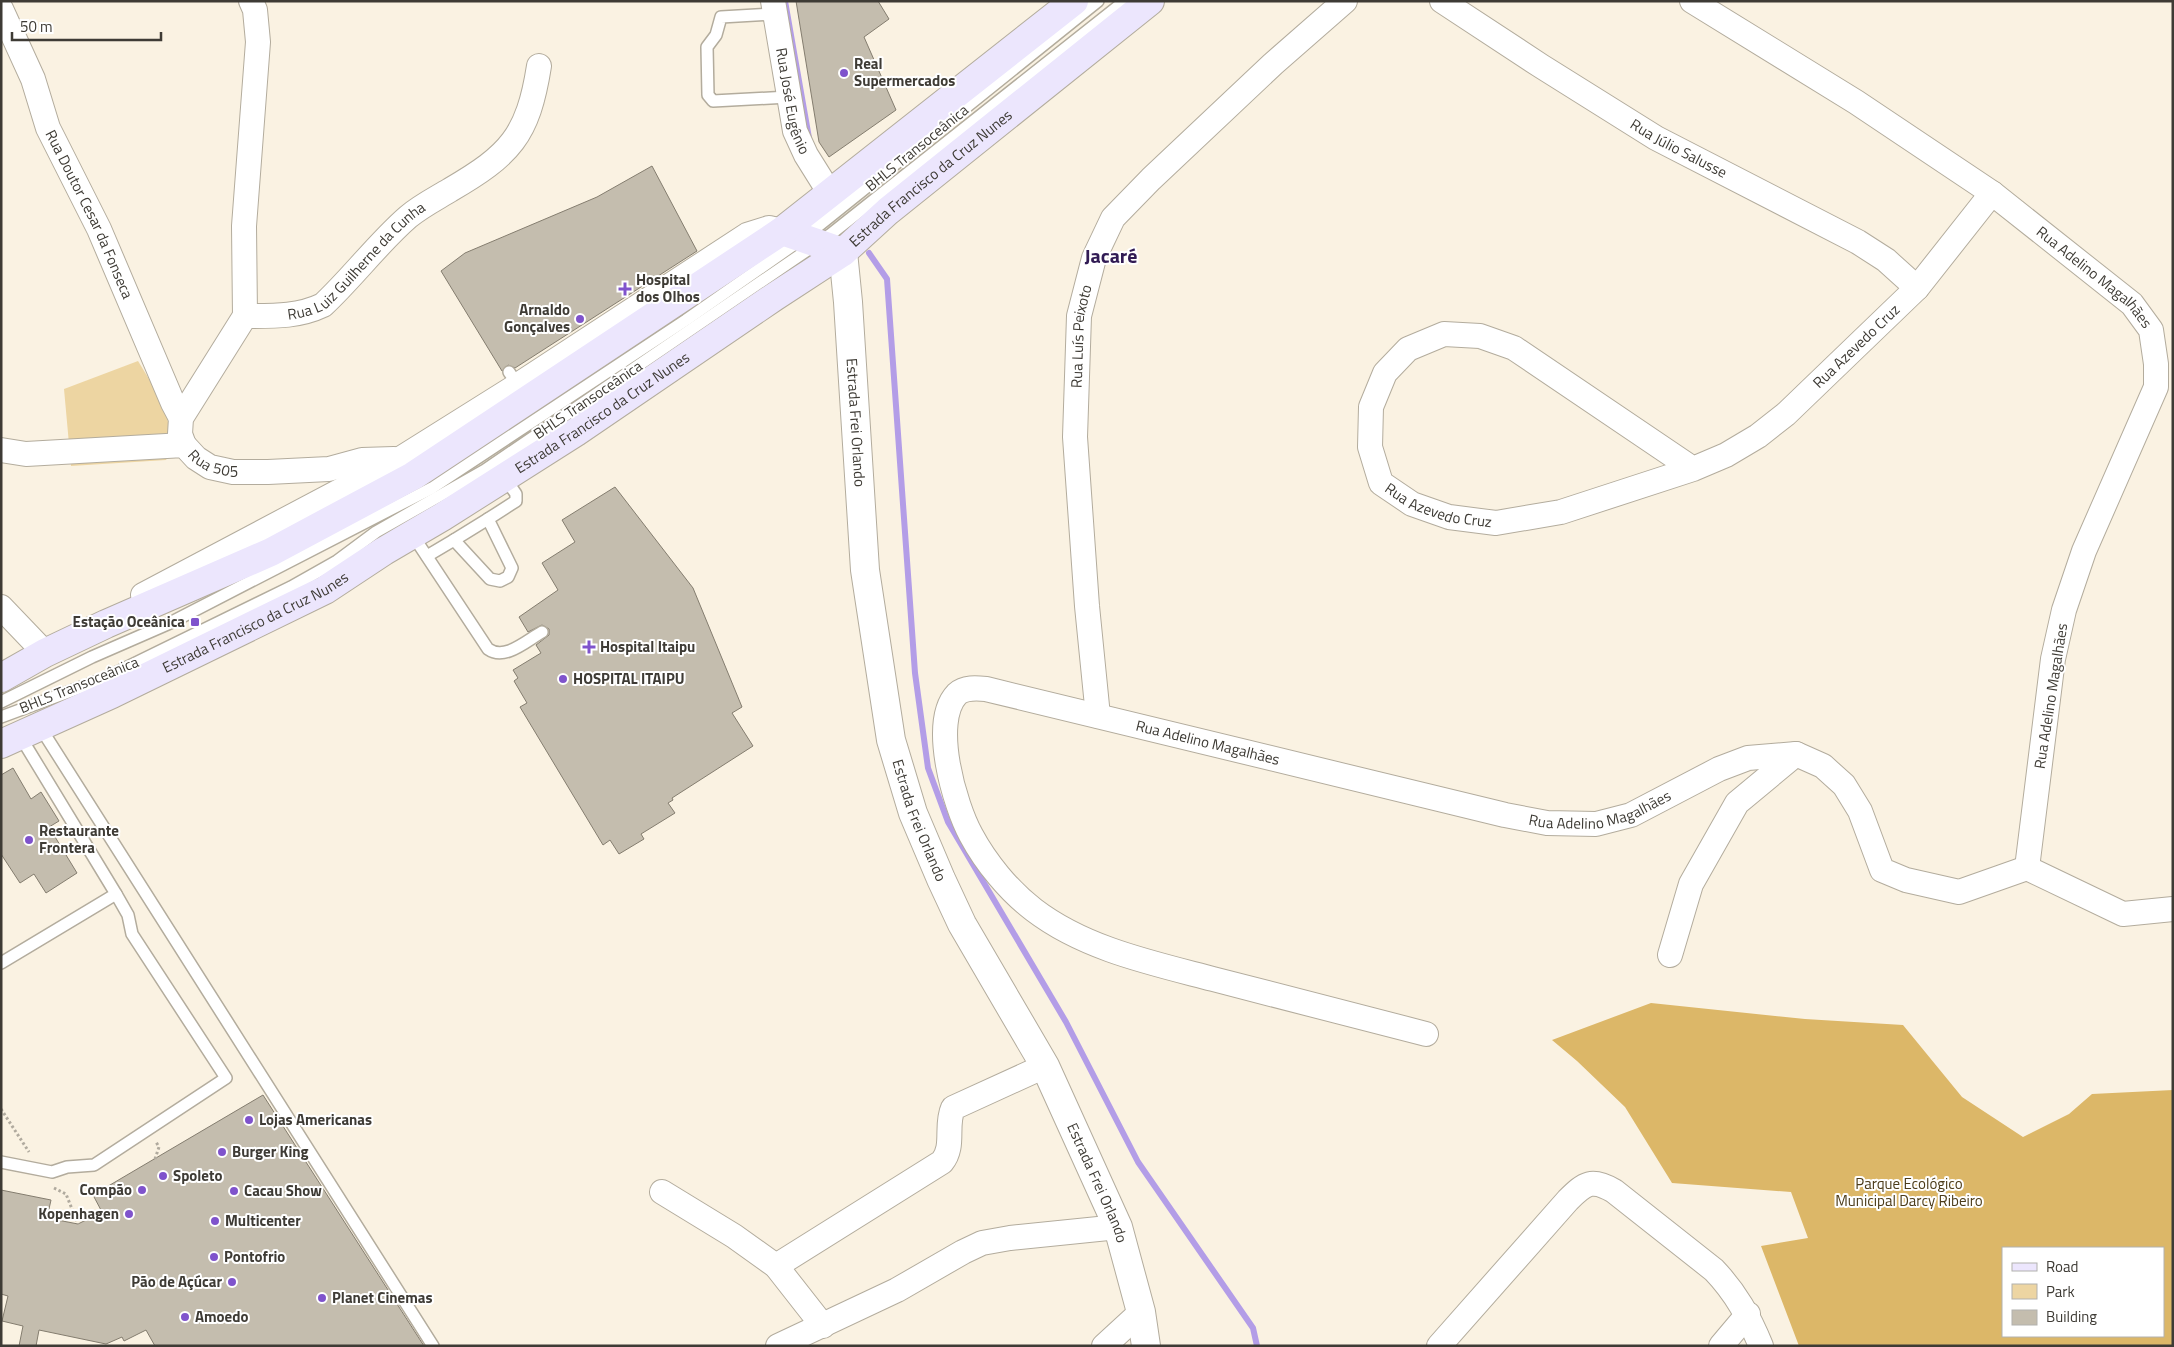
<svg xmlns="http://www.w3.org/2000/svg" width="2174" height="1347" viewBox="0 0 2174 1347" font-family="'Titillium Web',sans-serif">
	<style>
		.green { fill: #edd5a2 }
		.forest { fill: #dcb768; fill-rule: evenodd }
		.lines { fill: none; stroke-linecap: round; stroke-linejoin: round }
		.stream { stroke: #b39de7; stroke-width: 6 }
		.building { fill: #c4bdae; stroke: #847d6f }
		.service-casing { stroke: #b3ac9d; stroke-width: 14 }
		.minor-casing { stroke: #b3ac9d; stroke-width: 26 }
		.tertiary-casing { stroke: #b3ac9d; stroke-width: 30 }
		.secondary-casing { stroke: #b3ac9d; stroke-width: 30 }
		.path { stroke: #b0aa9e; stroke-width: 3; stroke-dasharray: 2.5 2.5; stroke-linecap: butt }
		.service { stroke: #fff; stroke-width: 11 }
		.minor { stroke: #fff; stroke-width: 24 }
		.tertiary { stroke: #fff; stroke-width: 28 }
		.secondary { stroke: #ece6fd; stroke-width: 28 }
		.poi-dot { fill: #7f53cc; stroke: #fff; stroke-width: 2 }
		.labels { text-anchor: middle; stroke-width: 4; stroke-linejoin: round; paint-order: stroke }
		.poi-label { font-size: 15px; font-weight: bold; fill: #3e3b35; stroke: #fff; text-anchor: start }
		.street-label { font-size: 15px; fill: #3e3b35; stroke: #fff }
		.park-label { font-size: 15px; fill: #4b3b19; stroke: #fff }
		.district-label { font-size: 20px; font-weight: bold; fill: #311b54; stroke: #fff }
	</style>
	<rect width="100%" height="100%" fill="#faf2e2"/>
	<polygon class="green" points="138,361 163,402 174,446 166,460 71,466 64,389"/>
	<path class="forest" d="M1651,1003L1805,1019L1903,1025L1962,1097L2023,1137L2069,1114L2092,1094L2173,1090V1346H1799L1761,1246L1808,1238L1791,1192L1672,1183L1625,1107L1577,1061L1552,1040ZM2003,1248H2163V1336H2003Z"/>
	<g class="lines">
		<g class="stream">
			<polyline points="785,1 809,138"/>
			<polyline points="869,253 887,279 915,673 928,768 948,822 1066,1022 1138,1162 1253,1328 1257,1346"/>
		</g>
	</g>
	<g class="building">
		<polygon points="796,1 878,1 889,19 864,37 896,110 829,157 819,142"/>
		<polygon points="652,166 697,251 515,368 508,365 502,371 441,271 465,253 597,197"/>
		<polygon points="615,487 693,588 742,707 732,713 753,746 672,798 673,800 668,803 675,813 641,834 644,839 619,854 610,840 603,845 520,707 527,703 514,681 518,678 513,670 541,653 536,645 549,635 549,629 542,625 528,632 519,617 558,590 542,563 575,542 562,520"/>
		<polygon points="13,768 31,799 41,792 59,821 49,827 77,873 46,893 34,874 20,883 1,854 1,775"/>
		<polygon points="263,1095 424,1346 155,1346 146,1330 124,1341 122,1337 106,1344 39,1330 36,1346 19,1346 23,1326 2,1321 8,1296 1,1294 1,1190 51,1200 47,1218 78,1224 102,1212 93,1195"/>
	</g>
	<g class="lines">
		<defs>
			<g id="service">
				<polyline points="775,14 721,17 716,35 707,47 708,95 713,101 788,97"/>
				<polyline points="509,372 518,385"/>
				<path d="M412,534L488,649C505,661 526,641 542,632"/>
				<polyline points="454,540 488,519"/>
				<polyline points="427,556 454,540 490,579 500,581 508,577 512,568 488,519 516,501 516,494 505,478"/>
				<polyline points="1,702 92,657 170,623 432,488 686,320 802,239 1098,1"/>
				<polyline points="1,717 103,679 291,587 337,561 376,532 485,470 831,234 1125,1"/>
				<polyline points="40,727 433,1346"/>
				<polyline points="1,963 116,894 20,736"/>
				<polyline points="1,1162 52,1172 67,1167 94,1165 226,1078 132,934 128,915 116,894"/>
			</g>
			<g id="minor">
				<path id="s1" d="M773,1L795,131L806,155L831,195"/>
				<path id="s2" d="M1442,1L1541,66L1656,138L1858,242L1886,260L1917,288"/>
				<path id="s3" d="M1692,1L1856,102L1992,193L2132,304L2151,330L2156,364V387L2084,551L2064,610L2053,659L2027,868"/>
				<path id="s4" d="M1,9L33,79L48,128L99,229L173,403L181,418"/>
				<polyline points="245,316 244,226 258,42 255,10 251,1"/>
				<path id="s5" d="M184,445L180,434L181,418L245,316C273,316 298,317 323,305C353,277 378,243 408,217C421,206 437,198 450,190C510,155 528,136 539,66"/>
				<path id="s6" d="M1,450L26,454L184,445L196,458L210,467L233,472H268L329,469L362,460L394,459"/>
				<path id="s7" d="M1693,469L1514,348L1480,336L1444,334L1408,349L1385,373L1371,407L1370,447L1381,483L1412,504L1449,517L1496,523L1561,512L1693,469L1726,455L1758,436L1786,414L1917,288L1992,193"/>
				<polyline points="143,595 400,459 518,385 747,235 769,228 782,231"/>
				<polyline points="1,607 45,653"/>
				<path id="s8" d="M1098,716L1087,606L1075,437L1079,316L1094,258L1113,218L1151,179L1273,64L1345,1"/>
				<polyline points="1670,955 1691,884 1737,803 1796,754"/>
				<path id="s9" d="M1426,1034C1355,1016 1284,998 1213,979C1152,963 1085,949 1034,910C1009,891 986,863 971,835C955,806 930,722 957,694C965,687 976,688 986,689L1505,815L1547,823L1596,824L1631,815L1719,769L1748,758L1796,754L1823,766L1844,785L1860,811L1882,870L1906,880L1959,892L2027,868L2123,914L2173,909"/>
				<polyline points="662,1192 734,1236 776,1266 823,1326"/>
				<path d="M776,1266L942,1162C955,1146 945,1126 953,1108L1045,1066"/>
				<polyline points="778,1346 897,1290 963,1252 982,1243 1010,1238 1118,1227"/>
				<polyline points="1104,1346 1141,1312"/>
				<path d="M1439,1346L1568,1200C1585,1183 1592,1178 1614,1191L1714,1270C1736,1293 1749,1317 1761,1346"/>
				<polyline points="1721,1346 1748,1314"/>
			</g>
			<g id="tertiary">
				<path id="s10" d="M843,252L848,302L865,570L891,740L913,813L941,879L962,924L1045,1066L1118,1227L1141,1312L1146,1346"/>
			</g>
			<g id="secondary">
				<polyline points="782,231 843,252"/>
				<polyline points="1,678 45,653 106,624 271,552 413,476 782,231 1074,1"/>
				<path id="s11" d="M1,744L112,694L325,590L384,551L442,517L576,432L774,297L843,252L888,211L1150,1"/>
			</g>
		</defs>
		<use href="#service" class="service-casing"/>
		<use href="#minor" class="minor-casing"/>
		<use href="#tertiary" class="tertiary-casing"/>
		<use href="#secondary" class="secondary-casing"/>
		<g class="path">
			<polyline points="1,1109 29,1152"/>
			<polyline points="155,1159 159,1147 156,1142"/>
			<polyline points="54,1188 66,1194 78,1224"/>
		</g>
		<use href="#service" class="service"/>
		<use href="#minor" class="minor"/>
		<use href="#tertiary" class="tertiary"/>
		<use href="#secondary" class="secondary"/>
	</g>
	<g class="poi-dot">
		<circle cx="844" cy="73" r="5"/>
		<path d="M622.5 281.5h5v5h5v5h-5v5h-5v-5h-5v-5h5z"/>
		<circle cx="580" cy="319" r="5"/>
		<rect x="190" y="617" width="10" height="10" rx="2.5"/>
		<path d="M586.5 639.5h5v5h5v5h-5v5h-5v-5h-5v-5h5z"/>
		<circle cx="563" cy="679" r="5"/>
		<circle cx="29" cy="840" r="5"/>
		<circle cx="249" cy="1120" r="5"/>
		<circle cx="222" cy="1152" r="5"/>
		<circle cx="163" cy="1176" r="5"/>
		<circle cx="142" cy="1190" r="5"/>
		<circle cx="234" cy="1191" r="5"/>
		<circle cx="129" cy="1214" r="5"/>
		<circle cx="215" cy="1221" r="5"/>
		<circle cx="214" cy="1257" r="5"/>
		<circle cx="232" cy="1282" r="5"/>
		<circle cx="322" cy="1298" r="5"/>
		<circle cx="185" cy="1317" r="5"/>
	</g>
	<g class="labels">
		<g class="poi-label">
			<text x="854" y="69">Real<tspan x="854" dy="17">Supermercados</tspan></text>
			<text x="636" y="285">Hospital<tspan x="636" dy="17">dos Olhos</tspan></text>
			<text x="570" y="315" text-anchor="end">Arnaldo<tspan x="570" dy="17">Gonçalves</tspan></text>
			<text x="185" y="627" text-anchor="end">Estação Oceânica</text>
			<text x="600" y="652">Hospital Itaipu</text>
			<text x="573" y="684">HOSPITAL ITAIPU</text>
			<text x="39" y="836">Restaurante<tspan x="39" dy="17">Frontera</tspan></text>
			<text x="259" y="1125">Lojas Americanas</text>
			<text x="232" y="1157">Burger King</text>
			<text x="173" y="1181">Spoleto</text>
			<text x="132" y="1195" text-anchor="end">Compão</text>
			<text x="244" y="1196">Cacau Show</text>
			<text x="119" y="1219" text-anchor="end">Kopenhagen</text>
			<text x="225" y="1226">Multicenter</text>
			<text x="224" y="1262">Pontofrio</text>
			<text x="222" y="1287" text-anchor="end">Pão de Açúcar</text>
			<text x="332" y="1303">Planet Cinemas</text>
			<text x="195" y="1322">Amoedo</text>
		</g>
		<g class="street-label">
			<text dy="5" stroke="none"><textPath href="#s1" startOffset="102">Rua José Eugênio</textPath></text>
			<text transform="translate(917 148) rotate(-39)" y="5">BHLS Transoceânica</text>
			<text dy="5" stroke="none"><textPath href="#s2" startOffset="279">Rua Júlio Salusse</textPath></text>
			<text dy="5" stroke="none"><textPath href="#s11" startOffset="1092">Estrada Francisco da Cruz Nunes</textPath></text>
			<text dy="5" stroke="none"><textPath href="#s4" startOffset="224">Rua Doutor Cesar da Fonseca</textPath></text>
			<text dy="5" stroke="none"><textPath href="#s5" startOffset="280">Rua Luiz Guilherne da Cunha</textPath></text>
			<text dy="5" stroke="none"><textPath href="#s3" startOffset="489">Rua Adelino Magalhães</textPath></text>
			<text dy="5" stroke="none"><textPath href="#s8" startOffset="381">Rua Luís Peixoto</textPath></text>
			<text dy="5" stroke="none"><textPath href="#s7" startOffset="1010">Rua Azevedo Cruz</textPath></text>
			<text transform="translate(588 400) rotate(-34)" y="5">BHLS Transoceânica</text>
			<text dy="5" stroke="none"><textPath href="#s11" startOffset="688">Estrada Francisco da Cruz Nunes</textPath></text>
			<text dy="5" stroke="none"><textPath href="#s10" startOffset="171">Estrada Frei Orlando</textPath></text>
			<text dy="5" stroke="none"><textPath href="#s6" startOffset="220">Rua 505</textPath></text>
			<text dy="5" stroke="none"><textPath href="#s7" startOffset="538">Rua Azevedo Cruz</textPath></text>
			<text dy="5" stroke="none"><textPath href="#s11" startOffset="282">Estrada Francisco da Cruz Nunes</textPath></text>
			<text transform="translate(79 685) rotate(-22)" y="5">BHLS Transoceânica</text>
			<text transform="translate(2051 696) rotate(-81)" y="5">Rua Adelino Magalhães</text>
			<text dy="5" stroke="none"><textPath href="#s9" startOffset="918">Rua Adelino Magalhães</textPath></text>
			<text dy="5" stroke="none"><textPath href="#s9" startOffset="1322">Rua Adelino Magalhães</textPath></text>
			<text dy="5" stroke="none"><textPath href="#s10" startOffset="576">Estrada Frei Orlando</textPath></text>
			<text dy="5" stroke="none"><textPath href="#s10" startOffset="981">Estrada Frei Orlando</textPath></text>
		</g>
		<g class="park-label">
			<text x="1909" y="1189">Parque Ecológico<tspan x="1909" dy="17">Municipal Darcy Ribeiro</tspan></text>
		</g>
		<g class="district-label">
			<text x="1111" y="263">Jacaré</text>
		</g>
	</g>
	<rect width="2174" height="1347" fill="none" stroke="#3e3b35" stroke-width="5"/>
	<rect x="2002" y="1247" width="162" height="90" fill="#ffffff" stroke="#b2b1ae"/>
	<rect x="2012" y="1263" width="25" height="8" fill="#ece6fd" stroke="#b2b1ae"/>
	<text x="2046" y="1272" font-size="15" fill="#3e3b35">Road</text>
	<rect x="2012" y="1284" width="25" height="15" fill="#edd5a2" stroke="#b2b1ae"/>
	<text x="2046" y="1297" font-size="15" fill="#3e3b35">Park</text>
	<rect x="2012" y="1310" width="25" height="15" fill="#c4bdae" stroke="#b2b1ae"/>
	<text x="2046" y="1322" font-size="15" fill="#3e3b35">Building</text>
	<path d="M12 32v8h149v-8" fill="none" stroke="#3e3b35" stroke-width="2.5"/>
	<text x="20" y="32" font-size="15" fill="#3e3b35" stroke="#ffffff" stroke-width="4" paint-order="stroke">50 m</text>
</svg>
